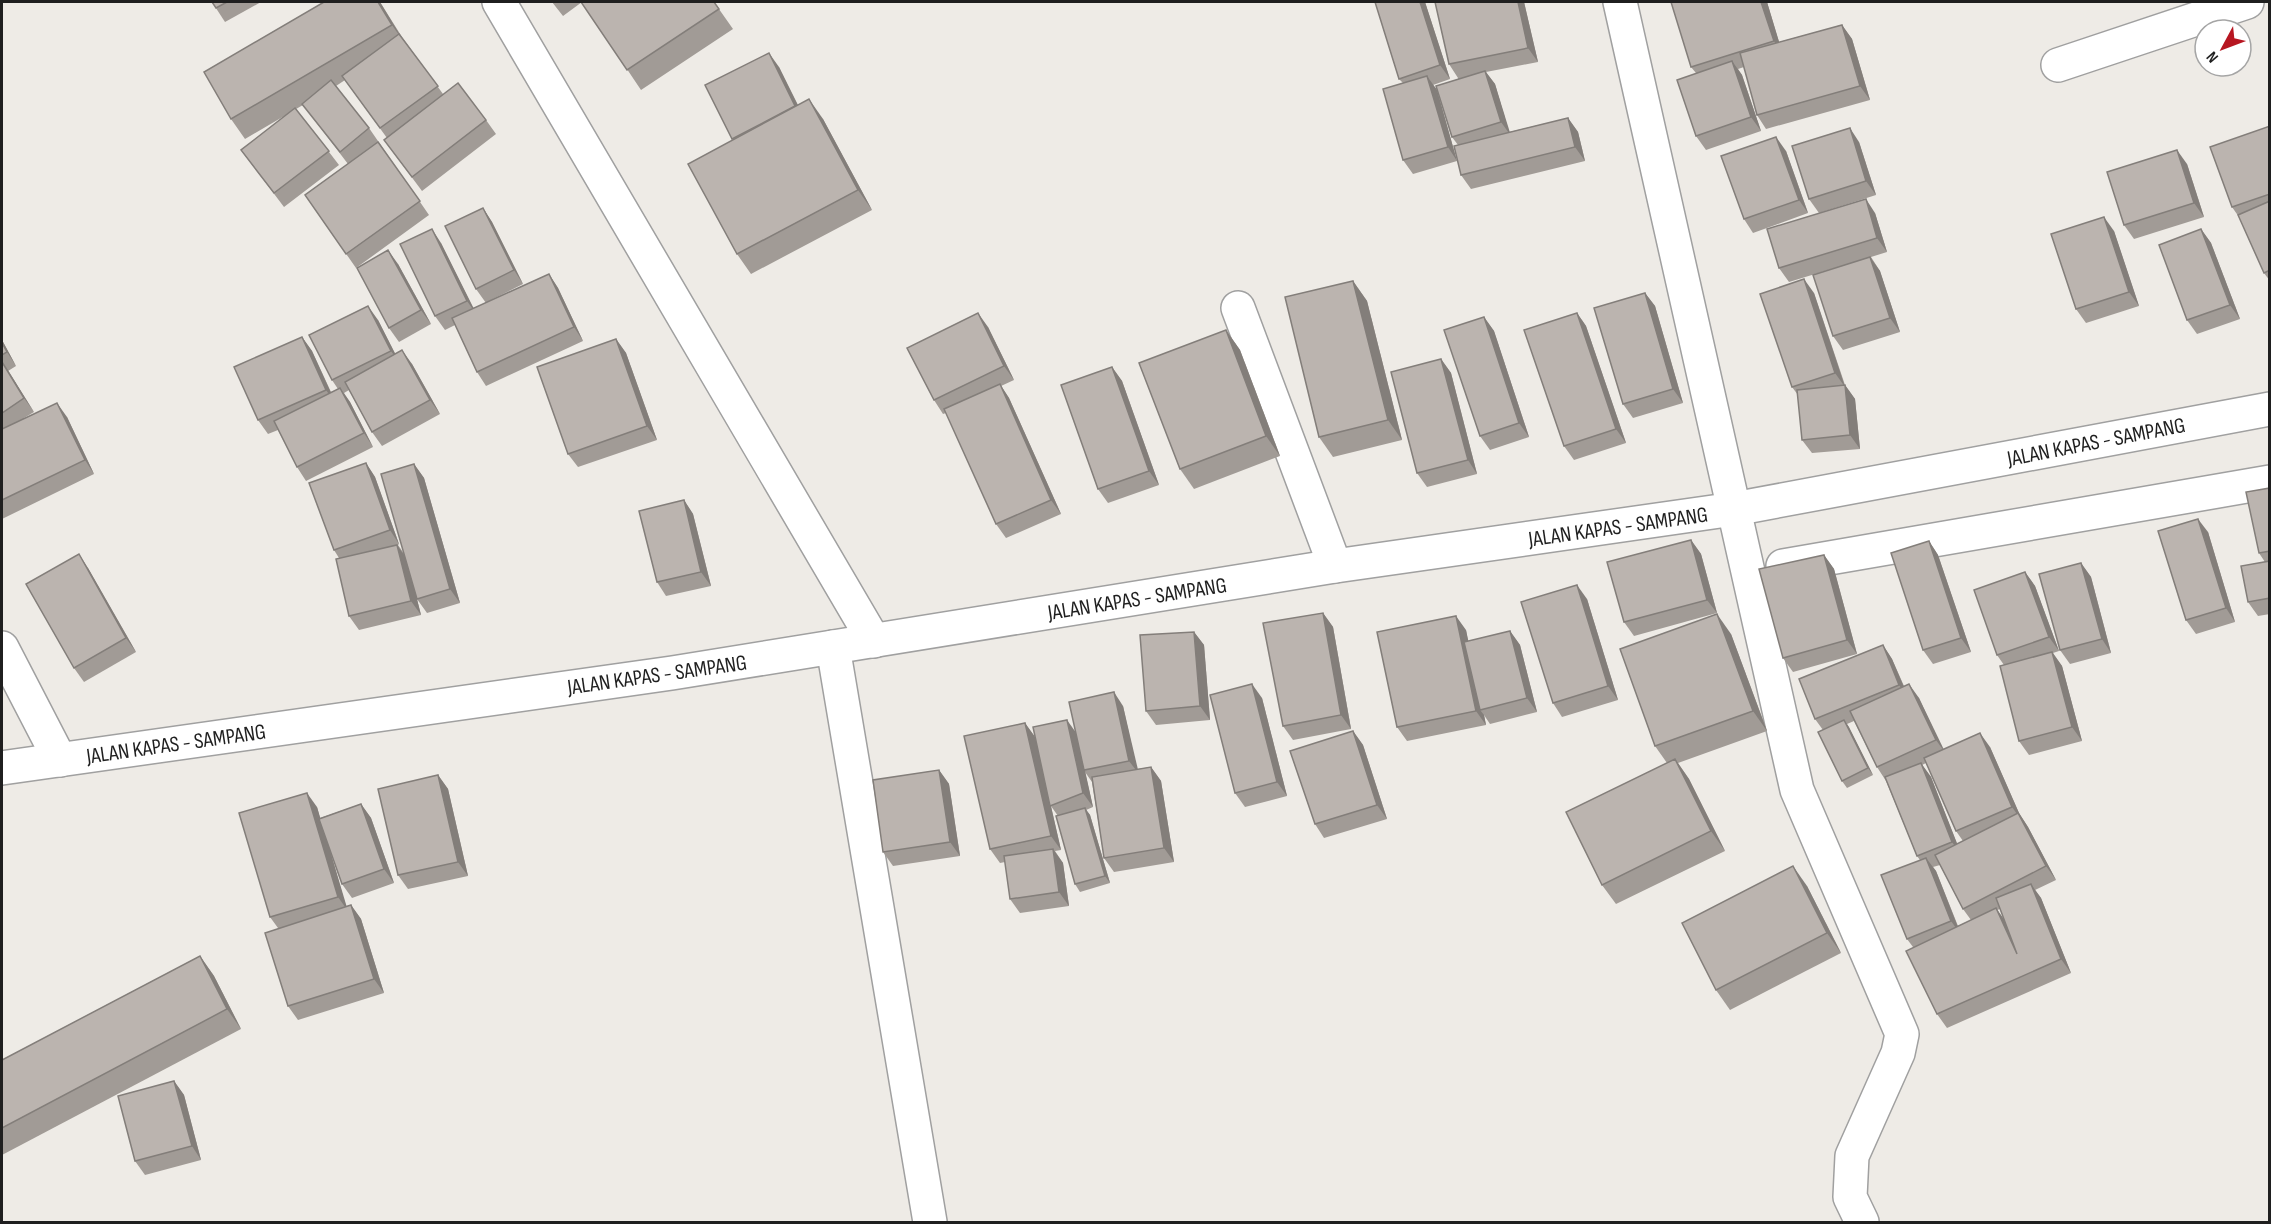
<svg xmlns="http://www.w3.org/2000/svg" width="2271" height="1224" viewBox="0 0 2271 1224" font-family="'Sofia Sans Condensed',sans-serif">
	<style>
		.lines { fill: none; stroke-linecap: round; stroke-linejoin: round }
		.minor-casing { stroke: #a0a0a0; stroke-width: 36 }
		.minor { stroke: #fff; stroke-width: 33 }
		.wall { fill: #a19b96; fill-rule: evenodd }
		.shaded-wall { fill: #837e7a }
		.building { fill: #bbb4af; stroke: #837e7a; stroke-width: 1.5 }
		.labels { text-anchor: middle; stroke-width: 4.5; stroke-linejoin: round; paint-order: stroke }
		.street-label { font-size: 22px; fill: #1f1f1f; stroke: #fff }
	</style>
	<rect width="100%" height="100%" fill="#eeebe6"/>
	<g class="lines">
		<defs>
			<g id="minor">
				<polyline points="499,2 874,641"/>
				<polyline points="1620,2 1797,790 1902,1034 1898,1053 1852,1156 1850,1197 1862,1222"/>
				<polyline points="2058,65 2247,2"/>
				<polyline points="1238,308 1335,566"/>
				<polyline points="1783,566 2270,482"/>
				<polyline points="833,647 930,1222"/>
				<polyline points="2,648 60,760"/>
				<polyline points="2,768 672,673 1335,566 1734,509 2270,409"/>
			</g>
		</defs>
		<use href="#minor" class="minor-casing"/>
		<use href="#minor" class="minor"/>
	</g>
	<g class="wall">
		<polygon points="212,2 261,2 225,22"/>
		<polygon points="324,2 380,2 402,37 443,94 486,120 496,134 422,191 384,140 387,138 345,80 336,86 369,128 429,215 356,268 305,195 348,164 303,105 296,109 339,165 284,207 241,150 286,115 245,139 231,119"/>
		<polygon points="552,2 714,2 733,29 641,90 582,2 563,16"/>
		<polygon points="1375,2 1425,2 1450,79 1433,85 1437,90 1457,161 1413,174 1403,160 1403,83 1399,79"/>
		<polygon points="1435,2 1524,2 1538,62 1486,72 1495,84 1509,132 1568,118 1578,132 1585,161 1471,189 1461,175 1458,145 1452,137 1458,78 1449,64"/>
		<polygon points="1674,2 1767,2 1779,42 1842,25 1852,39 1870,100 1766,129 1757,115 1744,67 1738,69 1742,75 1761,131 1706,150 1696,136 1696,73 1691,67"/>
		<polygon points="779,67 798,105 823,119 872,210 751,274 737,254 733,140 705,85"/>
		<polygon points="2270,126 2270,281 2264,273 2239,217 2232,207"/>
		<polygon points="1859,142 1876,195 1819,213 1809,199"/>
		<polygon points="1786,151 1808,213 1753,233 1744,219"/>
		<polygon points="2187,164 2204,217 2134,239 2124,225"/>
		<polygon points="483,208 492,222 523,284 487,302 549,274 558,288 583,341 486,386 477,372 455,325 445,330 435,316 441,243 473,308 486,303 476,289"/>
		<polygon points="1875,213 1887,252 1871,257 1880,271 1900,332 1843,350 1833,336 1841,266 1789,282 1779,268"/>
		<polygon points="2201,229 2211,243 2240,319 2197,334 2187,320"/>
		<polygon points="2114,231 2139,306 2086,323 2076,309"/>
		<polygon points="398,264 431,324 399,342 389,328"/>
		<polygon points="1353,281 1367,301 1402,440 1333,457 1319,437"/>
		<polygon points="1645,293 1655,306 1683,403 1633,418 1623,404"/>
		<polygon points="1814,293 1845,385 1855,399 1860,449 1812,453 1802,440 1798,395 1792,387"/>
		<polygon points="1577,313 1586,326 1626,443 1574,460 1564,446"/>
		<polygon points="1484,317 1494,331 1529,437 1490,450 1480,436"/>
		<polygon points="378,320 395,354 412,364 440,414 382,446 372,432 349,390 344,393 350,402 373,447 306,481 297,467 278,430 268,434 258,420 302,337 312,351 331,392 338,389 332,380"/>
		<polygon points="988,327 1014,380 1001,386 1009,398 1061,514 1006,538 996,524 946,413 943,414 934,400"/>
		<polygon points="1226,330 1240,350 1280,456 1194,489 1180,469"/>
		<polygon points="616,339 626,353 657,440 578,467 568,454"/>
		<polygon points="2,340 16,366 8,371 34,412 24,418 67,417 94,474 2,519"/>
		<polygon points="1441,359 1451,373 1477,474 1427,487 1417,473"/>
		<polygon points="1112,367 1122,381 1159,485 1108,503 1098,489"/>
		<polygon points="366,463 375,477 399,544 398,545 405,555 414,464 424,478 460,603 427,613 417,599 414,588 421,615 359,630 349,616 339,558 334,550"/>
		<polygon points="2270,488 2270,614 2258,616 2248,602 2265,562 2259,553"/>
		<polygon points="684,500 693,514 711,586 666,596 657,582"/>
		<polygon points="2208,532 2235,622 2196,634 2186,620"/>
		<polygon points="1691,540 1701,554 1717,613 1634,636 1624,622"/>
		<polygon points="1929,541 1938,555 1971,652 1933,664 1923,650"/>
		<polygon points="1824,555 1834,569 1857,654 1793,672 1783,658"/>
		<polygon points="2081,563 2091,577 2111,653 2070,664 2060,650"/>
		<polygon points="88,568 136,652 84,682 74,668"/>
		<polygon points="2025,572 2035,586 2059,651 2053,653 2062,666 2082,741 2029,755 2019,741 2004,665 1997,655"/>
		<polygon points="1587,599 1618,700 1562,717 1553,703"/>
		<polygon points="1323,613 1333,627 1351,729 1293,740 1283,726"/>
		<polygon points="1466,630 1468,641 1510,631 1520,645 1537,712 1490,724 1484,715 1486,725 1407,741 1397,727"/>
		<polygon points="1194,632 1204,645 1210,720 1156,725 1146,711"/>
		<polygon points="1731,634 1767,731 1678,763 1689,779 1725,851 1616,904 1602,885 1667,763 1655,746"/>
		<path d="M1883,645L1892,659L1904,686L1919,698L1943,750L1990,747L2019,813L2028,827L2056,880L2035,890L2041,898L2071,973L1947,1028L1937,1014L1913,947L1907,939L1920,860L1917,856L1886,781L1877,767L1854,721L1847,724L1873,775L1847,788L1842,781L1823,730L1815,719ZM1926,763L1956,831L1963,841L1957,844L1931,777L1922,765ZM1940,865L1963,909L1971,920L1958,926L1936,871L1933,867ZM2000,909L2004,920L1997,910Z"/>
		<polygon points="1262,698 1287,796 1245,807 1235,793"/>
		<polygon points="1123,706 1137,769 1151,767 1161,781 1174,862 1114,872 1104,858 1092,782 1085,772 1093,807 1086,810 1090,815 1110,883 1080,892 1075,884 1058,816 1051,806 1061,850 1055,851 1063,863 1069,906 1020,913 1010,899 1005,862 1000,863 990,849 1025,723 1035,737 1046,785 1075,731"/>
		<polygon points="1353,731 1363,745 1387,819 1324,838 1315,824"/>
		<polygon points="939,770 949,784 960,856 893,866 883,852"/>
		<polygon points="438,775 448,789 468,876 408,889 398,875"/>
		<polygon points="361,804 371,818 394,883 352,898 342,884 328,843 346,907 351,905 361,919 384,993 298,1020 288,1006 278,928 270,917 317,807 320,818"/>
		<polygon points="1807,886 1841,953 1730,1010 1716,990"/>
		<polygon points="200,956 214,976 241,1029 2,1155 2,1060"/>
		<polygon points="174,1081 184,1095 201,1160 145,1175 135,1161"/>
	</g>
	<g class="shaded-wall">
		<polygon points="378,2 380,2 406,45 392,25"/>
		<polygon points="1420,2 1425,2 1450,79 1440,65"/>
		<polygon points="1518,2 1524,2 1538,62 1528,48"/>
		<polygon points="1761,2 1767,2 1783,55 1774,41"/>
		<polygon points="1842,25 1852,39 1870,100 1860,86"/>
		<polygon points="769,53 779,67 805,120 795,106"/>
		<polygon points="1732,61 1742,75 1761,131 1751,117"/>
		<polygon points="1485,71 1495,84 1511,136 1501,122"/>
		<polygon points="1427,76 1437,90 1457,161 1448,147"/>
		<polygon points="809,99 823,119 872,210 858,190"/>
		<polygon points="1568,118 1578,132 1585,161 1575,147"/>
		<polygon points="1850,128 1859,142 1876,195 1866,181"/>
		<polygon points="1776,137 1786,151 1808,213 1799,200"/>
		<polygon points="2177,150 2187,164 2204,217 2194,203"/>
		<polygon points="1866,199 1875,213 1887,252 1877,238"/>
		<polygon points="483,208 492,222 523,284 514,270"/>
		<polygon points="2104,217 2114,231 2139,306 2129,292"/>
		<polygon points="432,229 441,243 477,315 467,301"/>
		<polygon points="2201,229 2211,243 2240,319 2230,305"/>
		<polygon points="388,250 398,264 431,324 421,310"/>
		<polygon points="1870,257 1880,271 1900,332 1890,318"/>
		<polygon points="549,274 558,288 583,341 574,327"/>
		<polygon points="1804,279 1814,293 1845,387 1835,373"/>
		<polygon points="1353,281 1367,301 1402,440 1388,420"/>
		<polygon points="1645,293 1655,306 1683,403 1673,389"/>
		<polygon points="368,306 378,320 401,365 391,351"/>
		<polygon points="978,313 988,327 1014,380 1004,366"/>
		<polygon points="1577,313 1586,326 1626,443 1616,429"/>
		<polygon points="1484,317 1494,331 1529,437 1519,423"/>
		<polygon points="1226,330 1240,350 1280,456 1266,436"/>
		<polygon points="302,337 312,351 336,404 326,390"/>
		<polygon points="616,339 626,353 657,440 647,426"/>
		<polygon points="2,340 16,366 7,352 2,343"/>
		<polygon points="402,350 412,364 440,414 430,400"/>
		<polygon points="1441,359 1451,373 1477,474 1468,460"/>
		<polygon points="2,361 11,375 34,412 24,398"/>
		<polygon points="1112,367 1122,381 1159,485 1149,471"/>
		<polygon points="1000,384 1009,398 1061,514 1051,500"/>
		<polygon points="1845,385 1855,399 1860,449 1850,435"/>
		<polygon points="340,388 350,402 373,447 364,433"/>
		<polygon points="57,403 67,417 94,474 85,460"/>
		<polygon points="366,463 375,477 399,544 390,530"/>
		<polygon points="414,464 424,478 460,603 450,589"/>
		<polygon points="684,500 693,514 711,586 701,572"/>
		<polygon points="2198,519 2208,532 2235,622 2226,608"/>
		<polygon points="1691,540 1701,554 1717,613 1707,600"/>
		<polygon points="1929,541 1938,555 1971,652 1961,638"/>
		<polygon points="397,545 407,559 421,615 411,601"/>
		<polygon points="79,554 88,568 136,652 126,638"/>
		<polygon points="1824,555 1834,569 1857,654 1847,640"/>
		<polygon points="2081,563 2091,577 2111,653 2102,639"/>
		<polygon points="2025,572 2035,586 2059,651 2049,637"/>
		<polygon points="1577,585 1587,599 1618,700 1608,686"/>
		<polygon points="1323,613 1333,627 1351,729 1341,715"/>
		<polygon points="1717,614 1731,634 1767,731 1753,711"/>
		<polygon points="1456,616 1466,630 1483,710 1480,710 1484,715 1486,725 1476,711"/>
		<polygon points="1510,631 1520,645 1537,712 1527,698"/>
		<polygon points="1194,632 1204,645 1210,720 1200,706"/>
		<polygon points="1883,645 1892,659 1909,699 1899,685"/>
		<polygon points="2052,652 2062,666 2082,741 2072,727"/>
		<polygon points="1252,684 1262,698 1287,796 1277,782"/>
		<polygon points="1909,684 1919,698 1946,754 1936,740"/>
		<polygon points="1114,692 1123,706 1139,774 1129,761"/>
		<polygon points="1067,720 1077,734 1093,807 1083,793"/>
		<polygon points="1844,720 1849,727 1873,775 1868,768"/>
		<polygon points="1025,723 1035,737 1061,850 1051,836"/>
		<polygon points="1353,731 1363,745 1387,819 1377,805"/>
		<polygon points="1980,733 1990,747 2019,813 2028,827 2056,880 2046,866 2022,821 2012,807"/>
		<polygon points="1675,759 1689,779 1725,851 1711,831"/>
		<polygon points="1921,763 1931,777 1962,856 1952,842"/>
		<polygon points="1151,767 1161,781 1174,862 1164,848"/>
		<polygon points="939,770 949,784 960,856 950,842"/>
		<polygon points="438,775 448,789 468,876 458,862"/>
		<polygon points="307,793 317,807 348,911 338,897"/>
		<polygon points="361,804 371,818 394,883 384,869"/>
		<polygon points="1085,808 1090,815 1110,883 1105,876"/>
		<polygon points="1053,849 1063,863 1069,906 1059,892"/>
		<polygon points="1926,858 1936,871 1961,935 1951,921"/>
		<polygon points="1793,866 1807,886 1841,953 1827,933"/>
		<polygon points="2031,884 2041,898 2071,973 2061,959"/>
		<polygon points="351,905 361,919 384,993 374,979"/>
		<polygon points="1996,908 2006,922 2017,954"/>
		<polygon points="200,956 214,976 241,1029 227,1009"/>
		<polygon points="174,1081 184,1095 201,1160 192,1146"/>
	</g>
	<g class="building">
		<polygon points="212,2 227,2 216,8"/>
		<polygon points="324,2 378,2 392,25 231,119 204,72"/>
		<polygon points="581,2 714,2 719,9 627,70"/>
		<polygon points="1375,2 1420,2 1440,65 1399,79"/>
		<polygon points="1435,2 1518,2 1528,48 1449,64"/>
		<polygon points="1671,2 1761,2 1774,41 1691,67"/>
		<polygon points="1842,25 1860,86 1757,115 1740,53"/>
		<polygon points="399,34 438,86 380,128 342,76"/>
		<polygon points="769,53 795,106 732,139 705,85"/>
		<polygon points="1732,61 1751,117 1696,136 1677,80"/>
		<polygon points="1485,71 1501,122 1452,137 1436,86"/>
		<polygon points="1427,76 1448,147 1403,160 1383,89"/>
		<polygon points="331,80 369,128 340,152 302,104"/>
		<polygon points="458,83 486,120 412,177 384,140"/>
		<polygon points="809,99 858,190 737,254 688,164"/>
		<polygon points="295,108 329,151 274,193 241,150"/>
		<polygon points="1568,118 1575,147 1461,175 1454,146"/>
		<polygon points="2270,126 2270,194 2232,207 2210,147"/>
		<polygon points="1850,128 1866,181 1809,199 1792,146"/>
		<polygon points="1776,137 1799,200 1744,219 1721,156"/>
		<polygon points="378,142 420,201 346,254 305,195"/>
		<polygon points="2177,150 2194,203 2124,225 2107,172"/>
		<polygon points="1866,199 1877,238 1779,268 1767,229"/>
		<polygon points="2270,201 2270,270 2264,273 2238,215"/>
		<polygon points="483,208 514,270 476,289 445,226"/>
		<polygon points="2104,217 2129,292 2076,309 2051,234"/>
		<polygon points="432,229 467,301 435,316 400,244"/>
		<polygon points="2201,229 2230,305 2187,320 2159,245"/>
		<polygon points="388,250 421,310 389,328 357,268"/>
		<polygon points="1870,257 1890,318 1833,336 1813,275"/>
		<polygon points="549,274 574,327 477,372 452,318"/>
		<polygon points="1804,279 1835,373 1792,387 1760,294"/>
		<polygon points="1353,281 1388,420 1319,437 1285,297"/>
		<polygon points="1645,293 1673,389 1623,404 1594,308"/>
		<polygon points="368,306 391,351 332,380 309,335"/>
		<polygon points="978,313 1004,366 934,400 907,348"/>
		<polygon points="1577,313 1616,429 1564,446 1524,330"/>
		<polygon points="1484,317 1519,423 1480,436 1444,330"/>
		<polygon points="1226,330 1266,436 1180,469 1139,363"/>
		<polygon points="302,337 326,390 258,420 234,367"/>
		<polygon points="616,339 647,426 568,454 537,367"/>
		<polygon points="2,343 7,352 2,355"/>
		<polygon points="402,350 430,400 372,432 345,382"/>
		<polygon points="1441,359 1468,460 1417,473 1391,372"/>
		<polygon points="2,362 24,398 2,413"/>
		<polygon points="1112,367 1149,471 1098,489 1061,385"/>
		<polygon points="1000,384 1051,500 996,524 944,409"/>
		<polygon points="1845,385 1850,435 1802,440 1797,390"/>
		<polygon points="340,388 364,433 297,467 274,421"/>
		<polygon points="57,403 85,460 2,500 2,429"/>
		<polygon points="366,463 390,530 334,550 309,483"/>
		<polygon points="414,464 450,589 417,599 381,474"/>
		<polygon points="2270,488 2270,551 2259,553 2246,492"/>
		<polygon points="684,500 701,572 657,582 639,511"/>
		<polygon points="2198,519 2226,608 2186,620 2158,531"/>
		<polygon points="1691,540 1707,600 1624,622 1607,562"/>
		<polygon points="1929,541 1961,638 1923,650 1891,553"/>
		<polygon points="397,545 411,601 349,616 336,559"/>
		<polygon points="79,554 126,638 74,668 26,584"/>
		<polygon points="1824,555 1847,640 1783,658 1759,569"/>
		<polygon points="2270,561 2270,598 2248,602 2241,566"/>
		<polygon points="2081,563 2102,639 2060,650 2039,574"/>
		<polygon points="2025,572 2049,637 1997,655 1974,590"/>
		<polygon points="1577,585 1608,686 1553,703 1521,602"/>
		<polygon points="1323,613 1341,715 1283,726 1263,623"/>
		<polygon points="1717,614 1753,711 1655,746 1620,649"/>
		<polygon points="1456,616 1476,711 1397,727 1377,632"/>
		<polygon points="1510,631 1527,698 1480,710 1464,642"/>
		<polygon points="1194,632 1200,706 1146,711 1140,635"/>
		<polygon points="1883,645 1899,685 1815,719 1799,679"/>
		<polygon points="2052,652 2072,727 2019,741 2000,666"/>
		<polygon points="1252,684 1277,782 1235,793 1210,695"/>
		<polygon points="1909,684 1936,740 1877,767 1850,711"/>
		<polygon points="1114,692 1129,761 1084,770 1069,702"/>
		<polygon points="1067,720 1083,793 1050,806 1033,727"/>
		<polygon points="1844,720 1868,768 1842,781 1818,732"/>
		<polygon points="1025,723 1051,836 990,849 964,736"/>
		<polygon points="1353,731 1377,805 1315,824 1290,751"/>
		<polygon points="1980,733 2012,807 1956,831 1924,758"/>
		<polygon points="1675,759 1711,831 1602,885 1566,812"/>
		<polygon points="1921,763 1952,842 1917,856 1885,777"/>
		<polygon points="1151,767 1164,848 1104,858 1092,777"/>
		<polygon points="939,770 950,842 883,852 873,780"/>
		<polygon points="438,775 458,862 398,875 378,789"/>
		<polygon points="307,793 338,897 270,917 239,813"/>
		<polygon points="361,804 384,869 342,884 319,819"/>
		<polygon points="1085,808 1105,876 1075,884 1056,816"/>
		<polygon points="2018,813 2046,866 1963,909 1935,855"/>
		<polygon points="1053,849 1059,892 1010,899 1004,856"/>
		<polygon points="1926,858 1951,921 1907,939 1881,875"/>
		<polygon points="1793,866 1827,933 1716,990 1682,923"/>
		<polygon points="2031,884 2061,959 1937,1014 1906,951 1996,908 2017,954 1996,898"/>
		<polygon points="351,905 374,979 288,1006 265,933"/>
		<polygon points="200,956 227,1009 2,1128 2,1060"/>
		<polygon points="174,1081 192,1146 135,1161 118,1096"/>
	</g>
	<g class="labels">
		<g class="street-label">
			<text transform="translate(2096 441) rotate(-11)" y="8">JALAN KAPAS - SAMPANG</text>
			<text transform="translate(1618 526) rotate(-8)" y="8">JALAN KAPAS - SAMPANG</text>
			<text transform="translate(1137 598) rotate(-9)" y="8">JALAN KAPAS - SAMPANG</text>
			<text transform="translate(657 674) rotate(-8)" y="8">JALAN KAPAS - SAMPANG</text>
			<text transform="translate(176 743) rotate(-8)" y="8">JALAN KAPAS - SAMPANG</text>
		</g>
	</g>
	<rect width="2271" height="1224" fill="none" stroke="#1f1f1f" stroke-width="6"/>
	<g transform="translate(2223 48) rotate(229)"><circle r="28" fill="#ffffff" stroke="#a5a5a5" stroke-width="1.5"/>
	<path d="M0-4.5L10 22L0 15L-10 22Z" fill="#b71621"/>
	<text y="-9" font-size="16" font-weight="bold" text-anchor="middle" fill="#1f1f1f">N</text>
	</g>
</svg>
